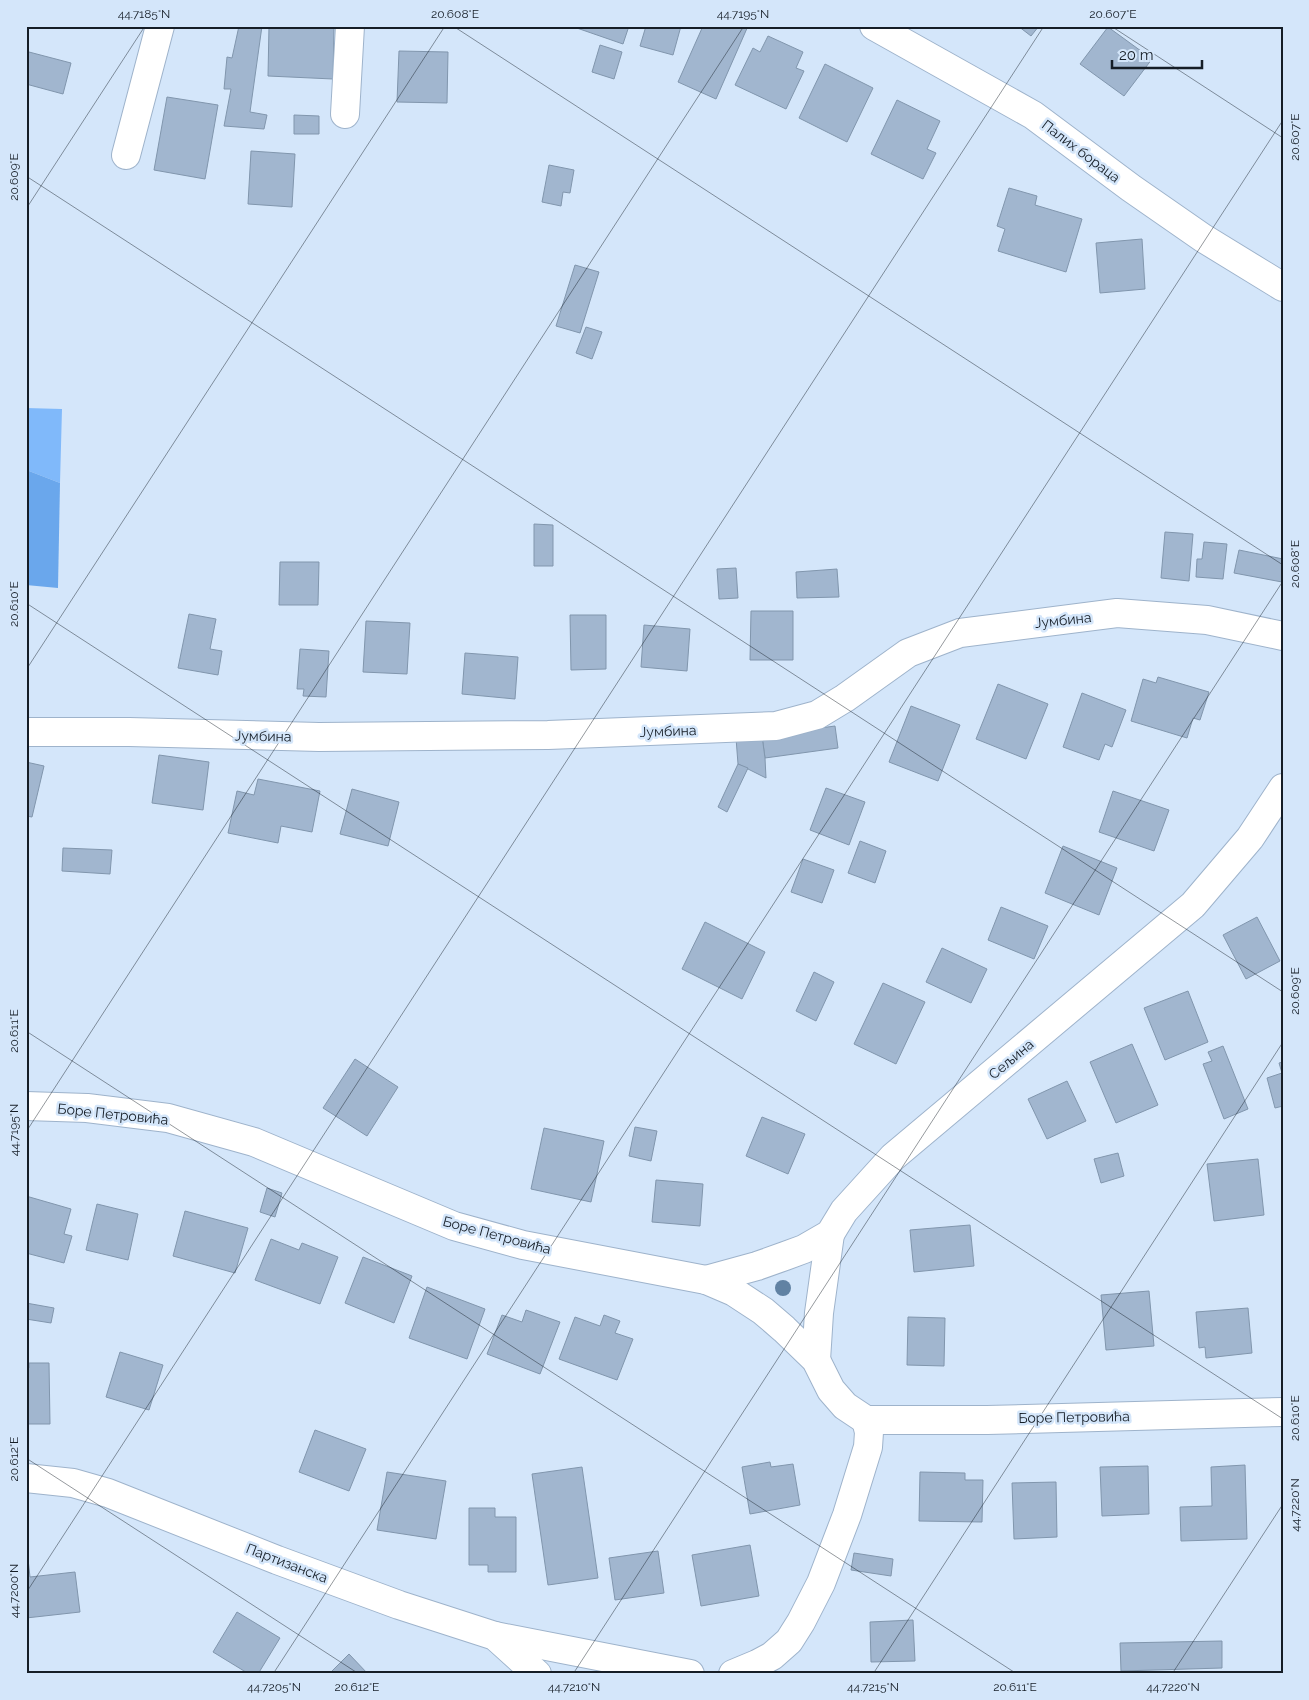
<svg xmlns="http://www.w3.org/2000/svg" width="1309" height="1700" viewBox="0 0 1309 1700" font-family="Raleway,sans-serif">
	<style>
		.green { fill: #80b9fa }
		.forest { fill: #6aa7ec }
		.building { fill: #a1b6cf; stroke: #8196ad }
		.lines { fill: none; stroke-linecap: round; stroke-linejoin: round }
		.minor-casing { stroke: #9eb3cb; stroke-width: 30 }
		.minor { stroke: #fff; stroke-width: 28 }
		.tree { fill: #6182a3 }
		.ticks { fill: none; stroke: #151d26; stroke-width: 1; stroke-opacity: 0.45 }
		.labels { text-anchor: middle; stroke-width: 5; stroke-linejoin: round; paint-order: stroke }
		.street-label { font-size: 14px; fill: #151d26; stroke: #d4e6fa }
		.neatline { fill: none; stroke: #151d26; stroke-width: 2 }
		.ticks-label { font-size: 12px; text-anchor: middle; fill: #151d26 }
	</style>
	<rect width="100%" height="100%" fill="#d4e6fa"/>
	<polygon class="green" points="26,408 62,409 60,483 29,471 26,472"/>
	<polygon class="forest" points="29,471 60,483 58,588 26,585 26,472"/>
	<g class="building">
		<polygon points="239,26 262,26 250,112 267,115 264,129 224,126 231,89 224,89 227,57 232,58"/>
		<polygon points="269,26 334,26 333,79 268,76"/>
		<polygon points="571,26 629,26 623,44"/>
		<polygon points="646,26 681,26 673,55 640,46"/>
		<polygon points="703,26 748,26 716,99 678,82"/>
		<polygon points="1018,26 1039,26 1031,36"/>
		<polygon points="1108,27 1152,59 1124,96 1080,64"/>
		<polygon points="768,36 803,52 796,68 804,71 786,109 735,85 753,48 760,52"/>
		<polygon points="600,45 622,52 614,79 592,72"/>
		<polygon points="399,51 448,52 447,103 397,102"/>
		<polygon points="29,52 71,63 63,94 26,84 26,62"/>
		<polygon points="825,64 873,88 847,142 799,118"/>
		<polygon points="167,97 218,105 205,179 154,170"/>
		<polygon points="897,100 940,121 927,149 936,153 923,179 871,154"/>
		<polygon points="294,115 319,116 319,134 294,134"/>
		<polygon points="251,151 295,154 292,207 248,204"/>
		<polygon points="549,165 574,170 570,193 563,192 561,206 542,202"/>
		<polygon points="1009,188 1037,196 1035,205 1082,219 1066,272 998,251 1005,229 997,226"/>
		<polygon points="1142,239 1145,289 1100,293 1096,243"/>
		<polygon points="575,265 599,272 580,333 556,326"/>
		<polygon points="586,327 602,332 592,359 576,353"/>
		<polygon points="534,524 553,525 553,566 534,566"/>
		<polygon points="1165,532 1193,534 1189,581 1161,578"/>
		<polygon points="1204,542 1227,544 1223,579 1196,577 1197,559 1202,559"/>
		<polygon points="1239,550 1283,559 1282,582 1234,573"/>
		<polygon points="280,562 319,562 318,605 279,605"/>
		<polygon points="736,568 738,598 719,599 717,569"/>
		<polygon points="837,569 839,597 797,598 796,572"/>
		<polygon points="751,611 793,611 793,660 750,660"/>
		<polygon points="189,614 216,619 210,649 222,651 218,675 178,668"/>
		<polygon points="570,615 606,615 606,669 571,670"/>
		<polygon points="366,621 410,623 407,674 363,672"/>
		<polygon points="644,625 690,629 687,671 641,667"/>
		<polygon points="300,649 329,651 326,697 303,696 304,689 297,689"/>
		<polygon points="465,653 518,657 515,699 462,694"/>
		<polygon points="1158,677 1209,692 1200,720 1193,718 1187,738 1131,721 1143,679 1156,683"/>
		<polygon points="998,684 1048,704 1026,759 976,739"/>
		<polygon points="1082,693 1126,710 1112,747 1105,744 1099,760 1063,747"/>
		<polygon points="911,706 960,725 938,781 889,762"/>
		<polygon points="835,726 838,748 765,758 762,736"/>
		<polygon points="762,736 765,758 766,778 738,764 736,738"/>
		<polygon points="159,755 209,762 203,810 152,803"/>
		<polygon points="26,762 44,766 32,817 26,816"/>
		<polygon points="738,764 748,768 727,812 718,807"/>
		<polygon points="258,779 320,791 312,832 281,826 278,843 228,833 237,791 254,795"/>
		<polygon points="826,788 865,802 849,845 810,830"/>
		<polygon points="352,789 399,802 388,846 340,834"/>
		<polygon points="1113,791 1169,810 1154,851 1099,832"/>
		<polygon points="860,841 886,851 875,883 848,873"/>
		<polygon points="1063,846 1117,868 1099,915 1045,893"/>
		<polygon points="63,848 112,850 110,874 62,871"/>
		<polygon points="803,859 834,870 822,903 791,892"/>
		<polygon points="1001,907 1048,926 1034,959 988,940"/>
		<polygon points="1257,917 1280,961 1246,979 1223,935"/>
		<polygon points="705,922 765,952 742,999 682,969"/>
		<polygon points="942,948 987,969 971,1003 926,982"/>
		<polygon points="814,972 834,982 816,1021 796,1011"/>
		<polygon points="883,983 925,1002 896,1064 854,1044"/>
		<polygon points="1188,991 1208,1042 1165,1060 1144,1008"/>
		<polygon points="1132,1044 1158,1105 1116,1123 1090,1062"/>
		<polygon points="1223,1046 1248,1109 1224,1119 1203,1064 1212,1061 1208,1052"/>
		<polygon points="355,1059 398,1087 367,1136 323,1108"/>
		<polygon points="1283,1062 1283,1106 1275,1108 1267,1078 1282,1073 1279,1063"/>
		<polygon points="1067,1081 1086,1121 1047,1139 1028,1099"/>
		<polygon points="762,1117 805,1134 788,1174 746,1156"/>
		<polygon points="635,1127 657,1131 651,1161 629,1156"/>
		<polygon points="544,1128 604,1141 591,1202 531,1189"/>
		<polygon points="1118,1153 1124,1176 1101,1183 1094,1159"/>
		<polygon points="1258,1159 1264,1215 1214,1221 1207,1164"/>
		<polygon points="656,1180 703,1184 700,1226 652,1222"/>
		<polygon points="267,1188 282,1193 275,1217 260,1212"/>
		<polygon points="26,1196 71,1209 64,1234 72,1236 64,1263 26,1253"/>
		<polygon points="97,1204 138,1214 128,1260 86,1250"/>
		<polygon points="185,1211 248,1228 235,1273 173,1256"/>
		<polygon points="970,1225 974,1266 914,1272 910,1230"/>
		<polygon points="271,1239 299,1250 302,1243 338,1257 320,1304 255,1280"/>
		<polygon points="363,1257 412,1276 394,1323 345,1303"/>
		<polygon points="427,1287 485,1309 467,1359 409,1338"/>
		<polygon points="1149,1291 1154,1346 1106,1350 1101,1295"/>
		<polygon points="26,1303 54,1308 51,1323 26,1319"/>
		<polygon points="1248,1308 1252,1353 1206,1358 1205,1347 1199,1348 1196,1312"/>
		<polygon points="526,1310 560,1322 540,1374 487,1354 502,1315 522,1322"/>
		<polygon points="604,1315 620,1321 615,1333 633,1339 617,1380 559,1359 575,1317 600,1326"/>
		<polygon points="908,1317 945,1318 944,1366 907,1365"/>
		<polygon points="120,1352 163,1365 149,1410 106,1397"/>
		<polygon points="29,1363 49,1363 50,1424 26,1424 26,1368 29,1368"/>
		<polygon points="315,1430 366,1449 349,1491 299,1472"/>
		<polygon points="770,1462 771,1467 793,1464 800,1505 750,1514 742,1467"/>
		<polygon points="1245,1465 1247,1539 1181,1541 1180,1507 1212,1506 1211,1467"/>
		<polygon points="1148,1466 1149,1514 1102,1516 1100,1467"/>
		<polygon points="582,1467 598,1578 548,1585 532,1474"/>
		<polygon points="387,1472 446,1481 436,1539 377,1530"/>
		<polygon points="920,1472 965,1473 965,1480 983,1480 982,1522 919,1521"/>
		<polygon points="1056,1482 1057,1537 1014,1539 1012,1483"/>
		<polygon points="469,1508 495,1508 495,1517 516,1517 516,1572 488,1572 488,1565 469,1565"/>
		<polygon points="750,1545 759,1596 701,1606 692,1555"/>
		<polygon points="658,1551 664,1593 615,1600 609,1558"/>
		<polygon points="854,1553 893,1559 891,1576 851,1570"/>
		<polygon points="26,1559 28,1559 30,1577 75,1572 80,1612 26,1618"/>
		<polygon points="237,1612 280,1638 258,1674 249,1674 213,1652"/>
		<polygon points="913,1620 915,1661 871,1662 870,1622"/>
		<polygon points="1222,1641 1222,1668 1121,1671 1120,1643"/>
		<polygon points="349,1654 368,1674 329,1674"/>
	</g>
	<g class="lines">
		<defs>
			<g id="minor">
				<polyline points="874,26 1033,115 1131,188 1203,238 1283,287"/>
				<polyline points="345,114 350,26"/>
				<polyline points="126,155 160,26"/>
				<polyline points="26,732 129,732 319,737 548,735 776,726 817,715 845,698 908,653 960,633 1117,613 1207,620 1283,636"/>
				<polyline points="26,1106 87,1108 168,1118 254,1142 454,1226 523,1245 706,1280 734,1292 763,1311 784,1329 816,1360 831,1390 845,1406 866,1420 987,1420 1283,1412"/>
				<polyline points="706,1280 757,1266 785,1256 804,1249 830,1234 844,1211 893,1157 1193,905 1250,838 1283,788"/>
				<polyline points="816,1360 819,1313 830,1234"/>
				<polyline points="26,1478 73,1483 108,1493 277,1560 399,1605 495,1636 537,1674"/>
				<polyline points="495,1636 690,1674"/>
				<polyline points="733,1674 757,1664 772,1656 789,1641 801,1622 821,1583 847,1515 868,1447 869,1432 866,1420"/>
			</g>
		</defs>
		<use href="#minor" class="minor-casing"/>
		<use href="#minor" class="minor"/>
	</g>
	<circle class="tree" cx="783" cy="1288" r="8"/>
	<path class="ticks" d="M453,26L1283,565M1111,26L1283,138M26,176L1283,992M26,209L145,26M26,603L1283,1419M26,670L445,26M26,1031L1017,1674M26,1132L744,26M26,1458L359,1674M26,1593L1044,26M273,1674L1283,120M573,1674L1283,581M873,1674L1283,1042M1172,1674L1283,1504"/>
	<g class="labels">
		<g class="street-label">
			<text transform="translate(1081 151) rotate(37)" y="5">Палих бораца</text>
			<text transform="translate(1063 620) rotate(-6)" y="5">Јумбина</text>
			<text transform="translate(668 731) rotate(-2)" y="5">Јумбина</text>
			<text transform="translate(263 736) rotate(1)" y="5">Јумбина</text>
			<text transform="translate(1011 1059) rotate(-40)" y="5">Сељина</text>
			<text transform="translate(113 1114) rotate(6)" y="5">Боре Петровића</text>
			<text transform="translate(497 1235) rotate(15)" y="5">Боре Петровића</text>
			<text transform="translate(1074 1417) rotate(-1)" y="5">Боре Петровића</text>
			<text transform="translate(287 1563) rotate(21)" y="5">Партизанска</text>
		</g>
	</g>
	<rect width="1309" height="1700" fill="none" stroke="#d4e6fa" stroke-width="55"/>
	<path d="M1112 60v8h90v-8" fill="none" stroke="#151d26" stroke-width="2.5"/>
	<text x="1119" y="60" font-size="15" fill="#151d26" stroke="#d4e6fa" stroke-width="4" paint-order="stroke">20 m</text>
	<rect x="28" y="28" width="1254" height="1644" class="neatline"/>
	<g class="ticks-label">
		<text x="144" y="18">44.7185°N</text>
		<text x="455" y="18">20.608°E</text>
		<text x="743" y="18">44.7195°N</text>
		<text x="1113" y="18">20.607°E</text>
		<text transform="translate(1295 137) rotate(-90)" y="4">20.607°E</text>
		<text transform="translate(14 177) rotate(-90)" y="4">20.609°E</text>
		<text transform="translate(1295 564) rotate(-90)" y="4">20.608°E</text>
		<text transform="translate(14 604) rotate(-90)" y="4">20.610°E</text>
		<text transform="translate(1295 991) rotate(-90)" y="4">20.609°E</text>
		<text transform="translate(14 1031) rotate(-90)" y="4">20.611°E</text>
		<text transform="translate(14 1130) rotate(-90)" y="4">44.7195°N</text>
		<text transform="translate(1295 1418) rotate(-90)" y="4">20.610°E</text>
		<text transform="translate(14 1459) rotate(-90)" y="4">20.612°E</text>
		<text transform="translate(1295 1505) rotate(-90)" y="4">44.7220°N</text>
		<text transform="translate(14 1591) rotate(-90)" y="4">44.7200°N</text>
		<text x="274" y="1691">44.7205°N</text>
		<text x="357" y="1691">20.612°E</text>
		<text x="574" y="1691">44.7210°N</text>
		<text x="873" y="1691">44.7215°N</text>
		<text x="1015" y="1691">20.611°E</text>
		<text x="1173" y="1691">44.7220°N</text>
	</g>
</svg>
